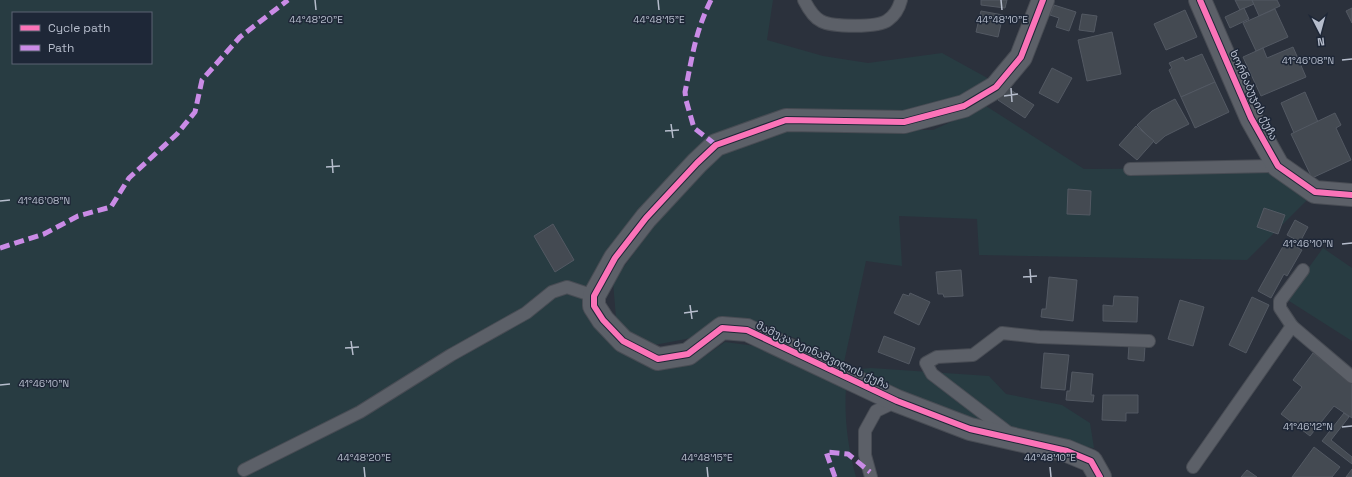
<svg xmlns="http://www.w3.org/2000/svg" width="1352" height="477" viewBox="0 0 1352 477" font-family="'Space Grotesk','Noto Sans Georgian',sans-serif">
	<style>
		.green { fill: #283c42; fill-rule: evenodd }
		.building { fill: #444a52; stroke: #535963 }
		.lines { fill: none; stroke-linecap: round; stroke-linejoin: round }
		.lane-casing { stroke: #484c54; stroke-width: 14 }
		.street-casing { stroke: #484c54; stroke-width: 24 }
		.lane { stroke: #5c6068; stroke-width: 12 }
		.street { stroke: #5c6068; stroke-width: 22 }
		.quiet { stroke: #ca8be6; stroke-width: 5; stroke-dasharray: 10 5; stroke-linecap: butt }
		.cycleway-casing { stroke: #1e2737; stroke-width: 8 }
		.cycleway { stroke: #fb73b8; stroke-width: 6 }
		.ticks { fill: none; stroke: #b6bdcc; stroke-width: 1.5 }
		.labels { text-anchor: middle; stroke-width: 3; stroke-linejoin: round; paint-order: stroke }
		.street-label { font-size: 11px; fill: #b6bdcc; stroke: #1e2737 }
		.ticks-label { font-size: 10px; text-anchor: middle; fill: #b6bdcc; stroke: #1e2737; stroke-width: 3; stroke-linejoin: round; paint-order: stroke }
	</style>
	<rect width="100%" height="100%" fill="#2b313c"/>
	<g class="green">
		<path d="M0,0H773L767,40L823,56L868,63L942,53L991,80L960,102L904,118H833L710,143L594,296L652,363L692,365L725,342L763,347L846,388C844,418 848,448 856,477H0ZM13,13H151V63H13Z"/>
		<polygon points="986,106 1084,169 1274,168 1315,192 1247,260 979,255 977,219 899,216 902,266 866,261 843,367 795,338 726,322 707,335 649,346 617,330 613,282 668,206 720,148 779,130 933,130"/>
		<polygon points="1323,248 1352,268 1352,341 1286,299"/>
		<polygon points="871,368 989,376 1006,394 1062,405 1090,423 1094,448 1022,436 963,419 850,370"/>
	</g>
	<g class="building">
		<polygon points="981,0 1007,0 1005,8 981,5"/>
		<polygon points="1235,0 1252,0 1254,4 1240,10"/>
		<polygon points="1252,0 1277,0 1280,6 1259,16"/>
		<polygon points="1054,5 1076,12 1069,31 1056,27 1059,18 1050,15"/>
		<polygon points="1244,8 1249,19 1230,28 1225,17"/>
		<polygon points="1352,8 1352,23 1346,11"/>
		<polygon points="1275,9 1288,37 1256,51 1243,23"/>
		<polygon points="1185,10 1197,37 1166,50 1154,24"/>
		<polygon points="981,11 1003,15 998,37 976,32"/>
		<polygon points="1082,14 1097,16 1094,32 1079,30"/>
		<polygon points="1112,32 1121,74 1087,81 1078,40"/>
		<polygon points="1293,47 1306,77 1261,96 1243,57 1263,48 1267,58"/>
		<polygon points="1202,54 1215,82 1181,97 1169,70 1172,68 1169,63 1183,57 1185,61"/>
		<polygon points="1052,68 1072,78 1058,103 1039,93"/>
		<polygon points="1215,82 1229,112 1195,128 1181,97"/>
		<polygon points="1006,87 1034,105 1025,118 998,100"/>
		<polygon points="1305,92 1318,122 1294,133 1281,103"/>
		<polygon points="1175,99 1189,124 1165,136 1156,144 1137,125 1152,111"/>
		<polygon points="1335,113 1341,125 1336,128 1351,160 1312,178 1291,134"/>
		<polygon points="1136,126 1154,141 1137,160 1119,145"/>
		<polygon points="1068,189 1091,191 1090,215 1067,214"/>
		<polygon points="1264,208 1285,215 1278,234 1257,227"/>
		<polygon points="1295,220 1308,227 1300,242 1287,235"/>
		<polygon points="553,224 574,260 555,272 534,236"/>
		<polygon points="1286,241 1302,250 1287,276 1284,274 1271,298 1258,291"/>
		<polygon points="961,270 963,296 944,297 943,294 938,294 936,272"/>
		<polygon points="1049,277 1077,280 1073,321 1041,317 1042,309 1046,309"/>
		<polygon points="910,293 930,302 919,325 894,313 903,294 909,296"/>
		<polygon points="1114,296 1138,297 1137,322 1103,321 1103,305 1113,306"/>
		<polygon points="1252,297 1269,305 1246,353 1229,345"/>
		<polygon points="1180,300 1204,307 1193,346 1168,339"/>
		<polygon points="884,336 915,348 909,364 878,352"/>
		<polygon points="1129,345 1145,346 1144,361 1128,359"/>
		<polygon points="1044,353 1069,355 1065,390 1041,388"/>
		<polygon points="1313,353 1352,383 1352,418 1334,406 1310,436 1281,414 1302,387 1293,380"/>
		<polygon points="1072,372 1093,374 1091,395 1094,395 1093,402 1066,400 1067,391 1070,391"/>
		<polygon points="1103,395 1138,395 1138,413 1126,413 1126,421 1102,420"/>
		<polygon points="1344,413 1349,417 1331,440 1352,457 1352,464 1322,441"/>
		<polygon points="1314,447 1340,467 1332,477 1292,477"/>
		<polygon points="1352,469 1352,477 1346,477"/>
		<polygon points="1247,470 1257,477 1241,477"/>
	</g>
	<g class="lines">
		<defs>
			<g id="lane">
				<path d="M804,0C808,8 813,17 821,21C832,27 878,28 888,20C895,15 899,8 901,0"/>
				<polyline points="1130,169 1278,166"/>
				<polyline points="1292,326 1280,308 1280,301 1303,270"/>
				<polyline points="1009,433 932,374 926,363 937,357 973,355 1002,333 1039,337 1149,341"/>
				<polyline points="1193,467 1292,326 1352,377"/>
				<polyline points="244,470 360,412 451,355 526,313 552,292 567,287 594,296"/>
				<polyline points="871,477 865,455 865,431 876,411 897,401"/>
			</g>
			<g id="street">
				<polyline points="1043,0 1021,57 996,87 964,106 904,122 786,120 716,145 697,163 646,218 615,258 594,296 594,306 603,320 623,341 658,359 688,354 722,328 747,330 897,401 970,429 1067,451 1091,461 1100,477"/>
				<polyline points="1200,0 1251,118 1278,166 1315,192 1352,195"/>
			</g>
		</defs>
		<use href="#lane" class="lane-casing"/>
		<use href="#street" class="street-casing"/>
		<use href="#lane" class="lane"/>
		<use href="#street" class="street"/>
		<g class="quiet">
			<path d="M711,0C695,32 692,58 685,92L686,100L694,128L716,145"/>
			<polyline points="0,248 44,234 78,216 111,207 129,178 177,134 195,112 202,80 240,37 288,0"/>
			<polyline points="835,477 826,452 848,454 870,472"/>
		</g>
		<defs>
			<g id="cycleway">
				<polyline points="1043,0 1021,57 996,87 964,106 904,122 786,120 716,145 697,163 646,218 615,258 594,296 594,306 603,320 623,341 658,359 688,354 722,328 747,330 897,401 970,429 1067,451 1091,461 1100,477"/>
				<polyline points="1200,0 1251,118 1278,166 1315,192 1352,195"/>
			</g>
		</defs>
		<use href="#cycleway" class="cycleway-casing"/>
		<use href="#cycleway" class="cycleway"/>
	</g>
	<path class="ticks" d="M315,0L316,10M658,0L659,10M1001,0L1002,10M1342,60L1352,59M1011,88L1012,102M1004,96L1018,94M671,124L673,138M665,131L679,130M332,159L333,173M326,167L340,166M0,201L10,200M1342,244L1352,243M1030,269L1031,283M1023,277L1037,276M690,305L692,319M684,313L698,311M351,341L353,355M345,348L359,347M0,385L10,384M1342,427L1352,426M364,467L365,477M707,467L708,477M1050,467L1051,477"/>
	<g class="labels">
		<g class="street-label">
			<text transform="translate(1254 95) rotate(65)" y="4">ხორნაბუჯის ქუჩა</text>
			<text transform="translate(823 355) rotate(25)" y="4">მამუკა ბეინაშვილის ქუჩა</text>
		</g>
	</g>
	<g class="ticks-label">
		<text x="316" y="23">44°48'20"E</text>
		<text x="659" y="23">44°48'15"E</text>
		<text x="1002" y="23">44°48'10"E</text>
		<text x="1308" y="64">41°46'08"N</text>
		<text x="44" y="204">41°46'08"N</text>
		<text x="1308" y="247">41°46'10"N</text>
		<text x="44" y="387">41°46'10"N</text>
		<text x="1308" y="430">41°46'12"N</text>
		<text x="364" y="461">44°48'20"E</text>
		<text x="707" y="461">44°48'15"E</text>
		<text x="1050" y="461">44°48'10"E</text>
	</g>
	<rect x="12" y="12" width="140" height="52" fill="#1e2737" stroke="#5b6373"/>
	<rect x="20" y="25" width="20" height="6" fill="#fb73b8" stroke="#5b6373"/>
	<text x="48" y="32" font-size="12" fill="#b6bdcc">Cycle path</text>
	<rect x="20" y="45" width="20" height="6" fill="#ca8be6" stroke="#5b6373"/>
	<text x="48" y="52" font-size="12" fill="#b6bdcc">Path</text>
	<g transform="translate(1320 32) rotate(174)" stroke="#1e2737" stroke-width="3" paint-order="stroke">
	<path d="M0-3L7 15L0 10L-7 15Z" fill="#b6bdcc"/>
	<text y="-6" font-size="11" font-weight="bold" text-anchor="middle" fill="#b6bdcc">N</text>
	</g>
</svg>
